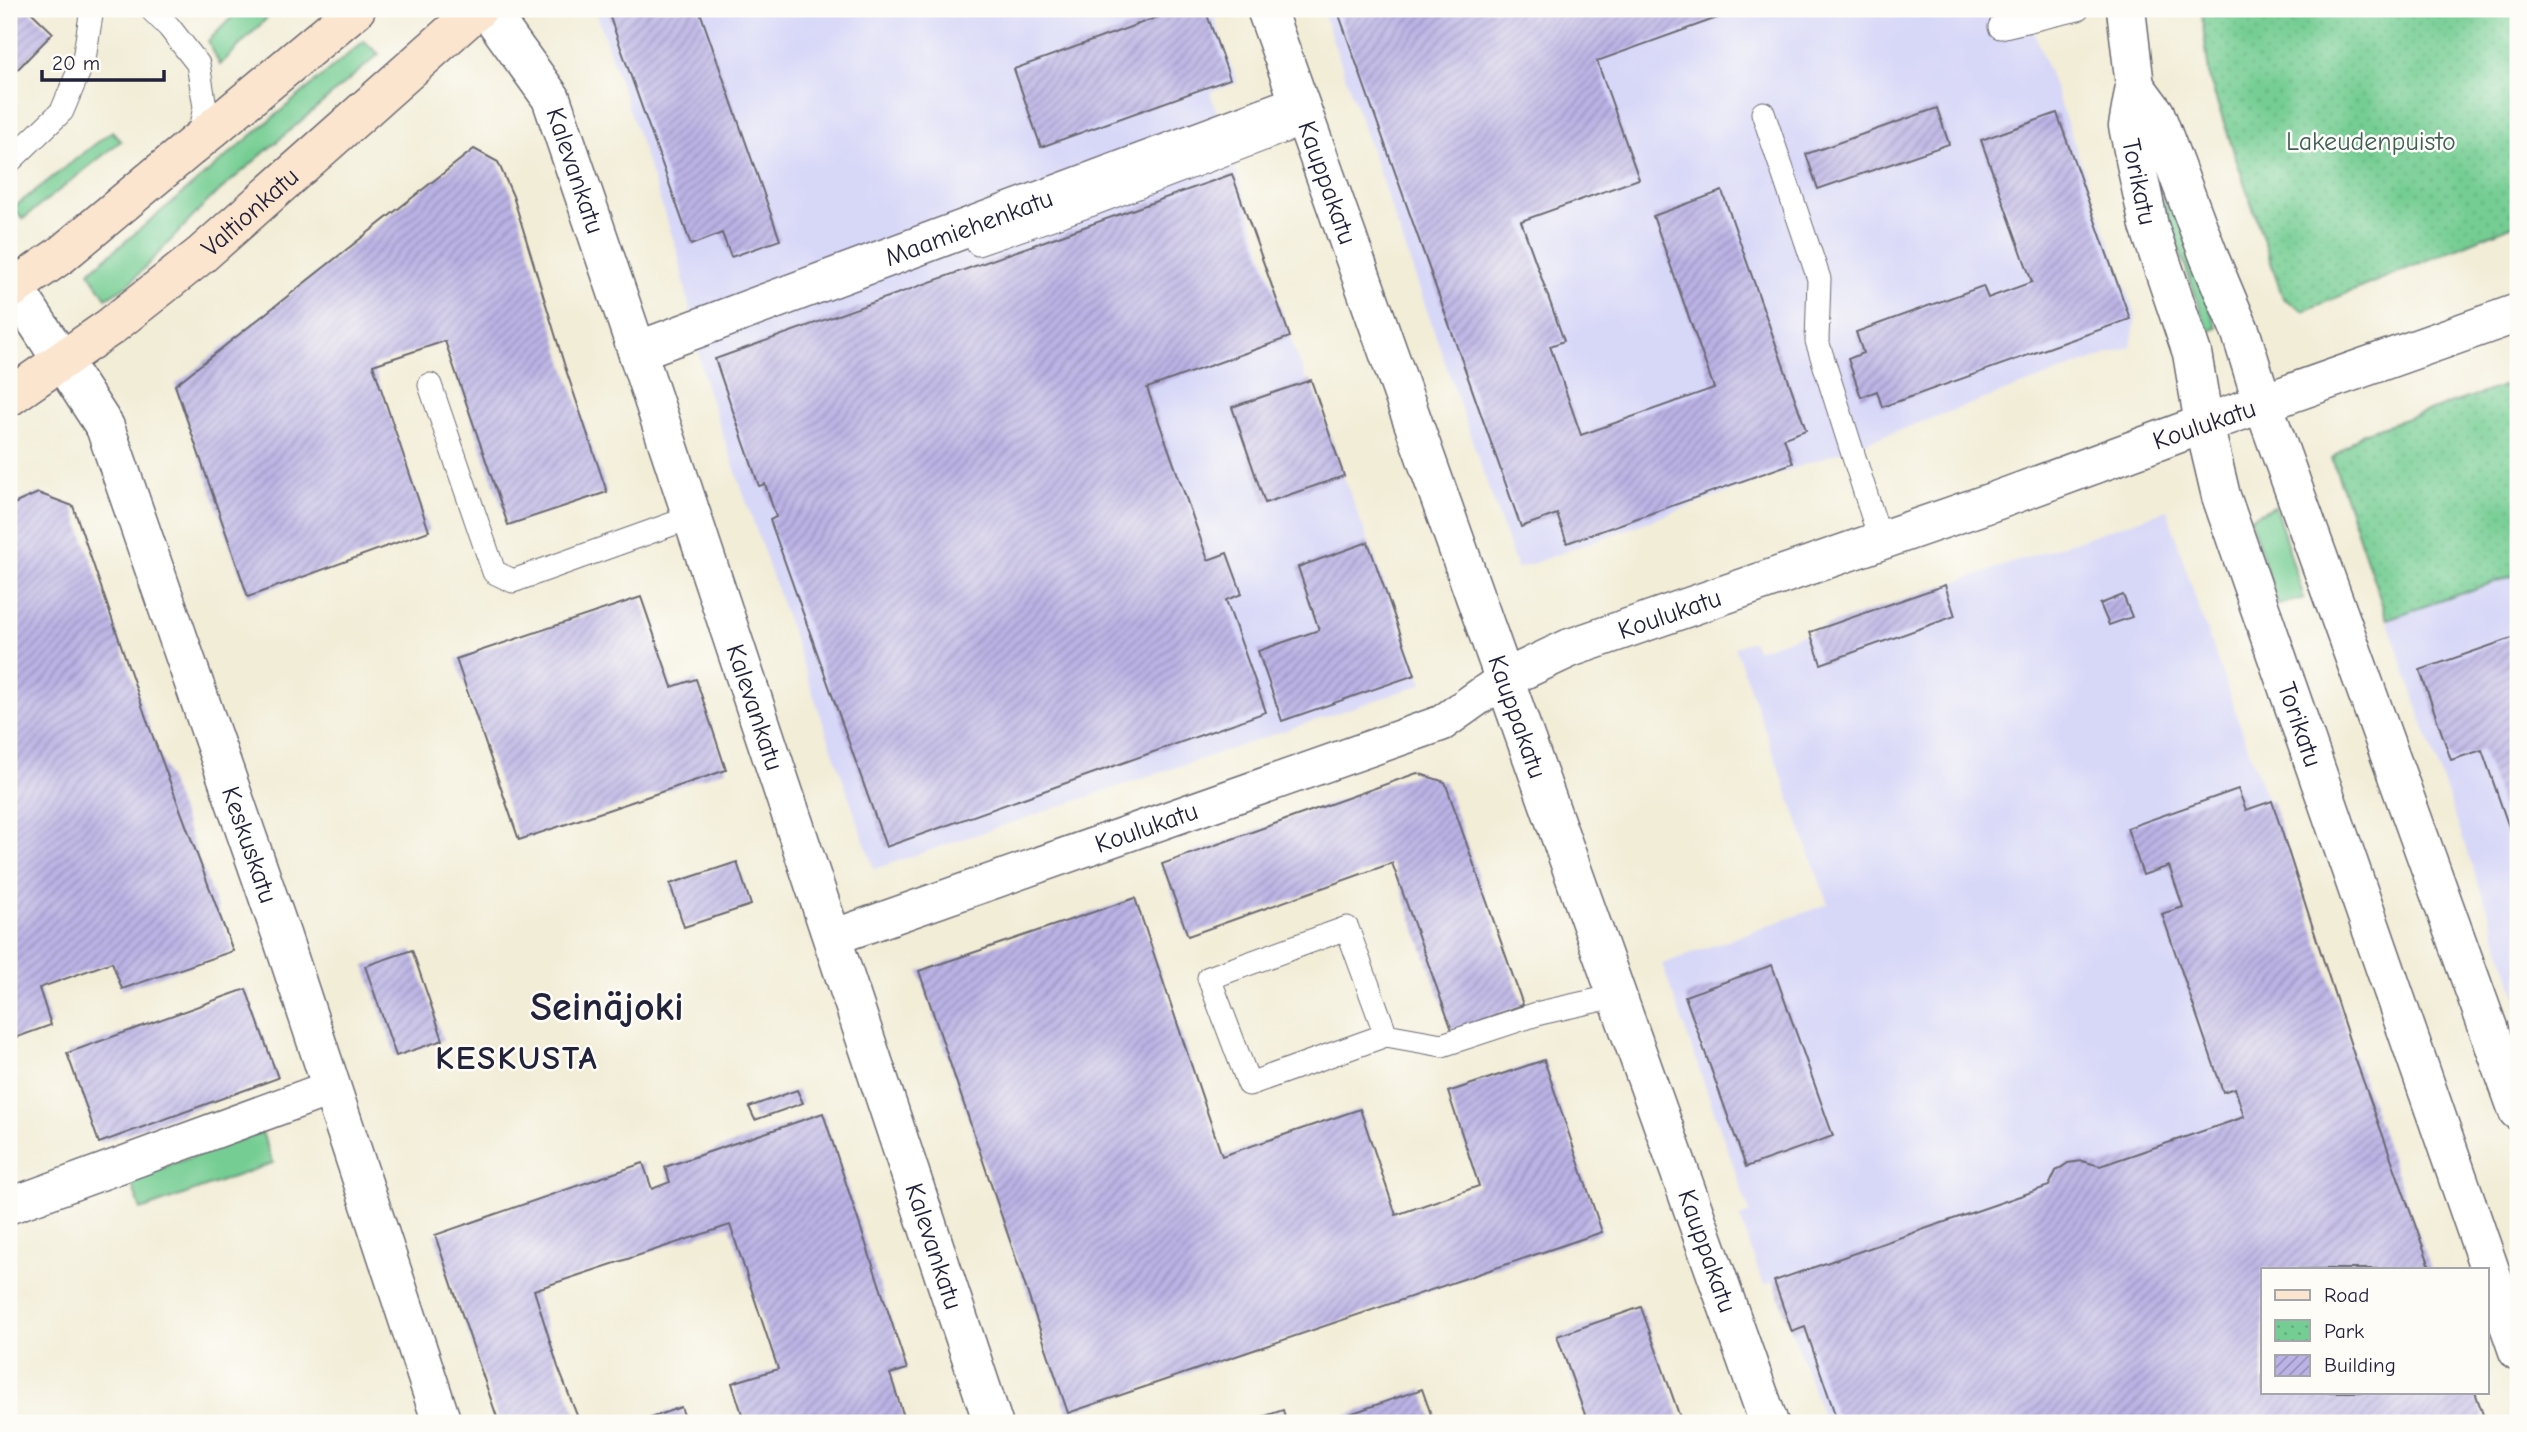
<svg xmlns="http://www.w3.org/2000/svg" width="2527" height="1432" viewBox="0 0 2527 1432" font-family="'Comic Neue',sans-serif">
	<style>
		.built { fill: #d7d7f8 }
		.green { fill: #74cd93; stroke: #4b7867; stroke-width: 2 }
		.park { fill: url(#park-dots); stroke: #4b7867; stroke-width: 2 }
		.building { fill: url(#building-hatch) }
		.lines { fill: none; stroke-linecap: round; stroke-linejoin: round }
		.service-casing { stroke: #6b6972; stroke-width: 25 }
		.pedestrian-casing { stroke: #6b6972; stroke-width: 38 }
		.minor-casing { stroke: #6b6972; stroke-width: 41 }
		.tertiary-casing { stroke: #6b6972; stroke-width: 41 }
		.secondary-casing { stroke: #6b6972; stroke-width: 41 }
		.service { stroke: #fff; stroke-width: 23 }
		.pedestrian { stroke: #fff; stroke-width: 35 }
		.minor { stroke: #fff; stroke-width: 38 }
		.tertiary { stroke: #fff; stroke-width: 38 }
		.secondary { stroke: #fbe5cf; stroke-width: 38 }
		.labels { text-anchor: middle; stroke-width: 5; stroke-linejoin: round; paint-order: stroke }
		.park-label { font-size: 26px; fill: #3f5e5a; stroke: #fdfcf7 }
		.street-label { font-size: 26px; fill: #22223b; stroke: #fdfcf7 }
		.district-label { font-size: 33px; font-weight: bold; letter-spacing: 2px; fill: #22223b; stroke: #fdfcf7 }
		.town-label { font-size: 40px; font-weight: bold; fill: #22223b; stroke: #fdfcf7 }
	</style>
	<defs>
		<pattern id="park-dots" width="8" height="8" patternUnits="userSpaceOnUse" patternTransform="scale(1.75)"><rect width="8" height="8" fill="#74cd93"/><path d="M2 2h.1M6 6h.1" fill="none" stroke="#64b080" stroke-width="1.8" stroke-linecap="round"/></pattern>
		<pattern id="building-hatch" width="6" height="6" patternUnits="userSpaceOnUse" patternTransform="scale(1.75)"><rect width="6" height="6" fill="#bbb3e5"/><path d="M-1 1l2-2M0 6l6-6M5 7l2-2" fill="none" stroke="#9891bb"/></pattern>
	</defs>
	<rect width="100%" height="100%" fill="#fdfcf7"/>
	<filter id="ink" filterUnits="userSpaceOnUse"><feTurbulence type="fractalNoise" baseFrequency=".0143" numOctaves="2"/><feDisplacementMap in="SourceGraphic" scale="14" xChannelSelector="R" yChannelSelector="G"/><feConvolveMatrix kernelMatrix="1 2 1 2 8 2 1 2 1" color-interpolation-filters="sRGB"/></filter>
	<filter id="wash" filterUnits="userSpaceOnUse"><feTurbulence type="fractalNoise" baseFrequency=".00686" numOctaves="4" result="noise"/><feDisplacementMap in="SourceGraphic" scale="28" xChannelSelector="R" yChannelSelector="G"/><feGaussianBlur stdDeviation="1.57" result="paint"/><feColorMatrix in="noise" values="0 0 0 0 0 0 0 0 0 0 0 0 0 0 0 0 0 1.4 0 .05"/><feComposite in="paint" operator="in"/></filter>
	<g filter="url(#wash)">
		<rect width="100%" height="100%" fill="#f2edd7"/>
		<g class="built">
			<polygon points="595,9 1211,9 1237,83 1210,92 1290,337 1423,684 874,869 705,383 678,253"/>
			<polygon points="1322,9 2026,9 2136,316 2131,346 1517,569"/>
			<polygon points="2167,510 2196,600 2254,764 2268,802 2272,801 2355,1058 2431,1269 2263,1269 2263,1392 2475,1392 2486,1423 1825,1423 1774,1282 1764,1285 1755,1261 1740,1217 1750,1213 1662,964 1828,904 1735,647 1752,641 1757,650"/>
			<polygon points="2518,574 2518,999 2387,619"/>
		</g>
		<g class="green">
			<polygon points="240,9 276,9 220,65 208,41"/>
			<polygon points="364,41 379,54 210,199 129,284 106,298 89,272"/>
			<polygon points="112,131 121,141 23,219 13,208"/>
			<polygon points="2151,134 2217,328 2208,331 2147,157"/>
			<polygon points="2275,506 2304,598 2278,605 2250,518"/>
			<polygon points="262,1132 273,1163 141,1210 130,1179"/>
		</g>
		<g class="park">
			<polygon points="2201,9 2518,9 2518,223 2304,311 2283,298 2210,81"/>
			<polygon points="2518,381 2518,574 2387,619 2332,458 2363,433"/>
		</g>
		<g id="blocks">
			<g class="building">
				<polygon points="9,9 28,9 53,33 9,78"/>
				<polygon points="607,9 699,9 780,240 731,257 722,233 691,245"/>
				<polygon points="1180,9 1205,9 1230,79 1041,147 1014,69"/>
				<polygon points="1337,9 1742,9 1597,61 1639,179 1521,221 1564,341 1550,346 1581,435 1714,388 1653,216 1722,191 1806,430 1784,438 1793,463 1567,543 1557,514 1521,527"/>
				<polygon points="1937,108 1949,144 1818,189 1806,154"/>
				<polygon points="2057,113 2130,319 1882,407 1877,391 1861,397 1848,359 1863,353 1856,332 1983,286 1988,298 2032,282 1981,140"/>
				<polygon points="474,149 498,162 513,196 565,367 607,492 508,525 445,341 373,365 429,531 248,597 175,385"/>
				<polygon points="1232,174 1290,337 1147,388 1208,560 1227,553 1242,594 1226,600 1266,712 886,847 770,520 776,517 765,484 759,486 715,359"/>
				<polygon points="1311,380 1344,476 1265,503 1232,407"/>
				<polygon points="38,493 73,506 149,726 233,951 122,989 112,962 39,988 51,1025 9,1040 9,506"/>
				<polygon points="1368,542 1415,675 1282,721 1258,651 1319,630 1298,567"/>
				<polygon points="1945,585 1955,616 1821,664 1810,632"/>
				<polygon points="2123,595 2132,617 2109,625 2100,604"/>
				<polygon points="641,597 672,687 696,679 726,770 519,840 456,659"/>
				<polygon points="2518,636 2518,853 2482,750 2451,760 2420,670"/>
				<polygon points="1417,773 1445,782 1523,1005 1452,1030 1392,863 1188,936 1162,864"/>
				<polygon points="2238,789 2246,810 2272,801 2355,1058 2431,1269 2263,1269 2263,1392 2475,1392 2486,1423 1838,1423 1805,1327 1792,1332 1774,1281 2049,1186 2056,1171 2068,1163 2082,1161 2100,1166 2244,1117 2235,1088 2223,1092 2162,914 2183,907 2169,866 2143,875 2127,828"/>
				<polygon points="737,862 751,905 684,927 670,884"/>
				<polygon points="1135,898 1222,1156 1360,1109 1396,1215 1479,1186 1448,1092 1544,1060 1602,1232 1068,1413 919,971"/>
				<polygon points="412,950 443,1040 396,1056 365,966"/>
				<polygon points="1772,965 1833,1136 1746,1167 1685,996"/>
				<polygon points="246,989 278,1078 99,1143 67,1053"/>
				<polygon points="797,1090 803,1103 755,1120 749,1107"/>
				<polygon points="823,1113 907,1369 890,1374 906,1423 745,1423 732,1383 778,1369 730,1225 534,1290 558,1367 580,1423 499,1423 435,1235 643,1163 652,1189 670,1182 665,1167"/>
				<polygon points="1641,1307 1682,1423 1588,1423 1557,1336"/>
				<polygon points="1422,1389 1434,1423 1346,1423 1344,1416"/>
				<polygon points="681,1407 687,1423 636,1423"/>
				<polygon points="1283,1410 1287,1423 1244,1423"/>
			</g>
		</g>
	</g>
	<g filter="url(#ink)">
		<use href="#blocks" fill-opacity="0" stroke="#6b6972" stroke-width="2"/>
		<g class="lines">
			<defs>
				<g id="service">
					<polyline points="151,9 169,27 198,64 205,107 198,140"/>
					<polyline points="2000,27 2078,9"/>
					<polyline points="1763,113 1819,279 1817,341 1880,539"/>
					<polyline points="9,162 62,111 84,59 92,9"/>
					<polyline points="978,244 1090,205 1306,123"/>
					<polyline points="430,385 494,572 513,581 692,517"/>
					<polyline points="1386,1035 1249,1084 1209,978 1347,928 1386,1035 1442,1045 1540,1013 1616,996"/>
				</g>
				<g id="pedestrian">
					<path id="s1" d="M831,938L1442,723L1504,679"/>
					<polyline points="9,1206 331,1088"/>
				</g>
				<g id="minor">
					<path id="s2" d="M487,9L551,98L637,351L993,1423"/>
					<path id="s3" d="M1266,9L1769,1423"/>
					<path id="s4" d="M14,287L105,427L281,934L442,1423"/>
					<path id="s5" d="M637,351L1299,104"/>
					<path id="s6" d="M1504,679L1570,648L1998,500L2204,424"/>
				</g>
				<g id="tertiary">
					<path id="s7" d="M2126,9L2135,86L2128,126L2149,226L2192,353L2204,424L2221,496L2518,1351"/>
					<polyline points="2135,86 2155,113 2210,259 2241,333 2263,404 2518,1111"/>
					<polyline points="2204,424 2518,313"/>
				</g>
				<g id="secondary">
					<polyline points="9,291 61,255 356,9"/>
					<path id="s8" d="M9,397L110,327L201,255L478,9"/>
				</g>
			</defs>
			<use href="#service" class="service-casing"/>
			<use href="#pedestrian" class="pedestrian-casing"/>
			<use href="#minor" class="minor-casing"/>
			<use href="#tertiary" class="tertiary-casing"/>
			<use href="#secondary" class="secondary-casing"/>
			<use href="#service" class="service"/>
			<use href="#pedestrian" class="pedestrian"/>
			<use href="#minor" class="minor"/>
			<use href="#tertiary" class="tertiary"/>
			<use href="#secondary" class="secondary"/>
		</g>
	</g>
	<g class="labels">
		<g class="park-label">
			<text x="2371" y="150">Lakeudenpuisto</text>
		</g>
		<g class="street-label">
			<text dy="9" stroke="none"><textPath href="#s2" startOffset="186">Kalevankatu</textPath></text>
			<text dy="9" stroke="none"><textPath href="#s7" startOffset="175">Torikatu</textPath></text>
			<text dy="9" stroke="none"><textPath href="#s3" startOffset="184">Kauppakatu</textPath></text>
			<text dy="9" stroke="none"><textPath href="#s8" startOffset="304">Valtionkatu</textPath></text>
			<text dy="9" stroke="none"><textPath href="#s5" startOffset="354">Maamiehenkatu</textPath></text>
			<text transform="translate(2204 424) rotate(-19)" y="9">Koulukatu</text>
			<text dy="9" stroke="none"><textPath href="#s6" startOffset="178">Koulukatu</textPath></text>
			<text dy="9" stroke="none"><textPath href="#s2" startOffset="752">Kalevankatu</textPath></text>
			<text dy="9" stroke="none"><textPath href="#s3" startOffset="751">Kauppakatu</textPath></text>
			<text dy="9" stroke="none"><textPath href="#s7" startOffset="742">Torikatu</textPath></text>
			<text dy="9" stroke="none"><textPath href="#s1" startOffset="334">Koulukatu</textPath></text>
			<text dy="9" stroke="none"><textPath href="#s4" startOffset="609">Keskuskatu</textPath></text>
			<text dy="9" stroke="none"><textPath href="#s2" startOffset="1320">Kalevankatu</textPath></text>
			<text dy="9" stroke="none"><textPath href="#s3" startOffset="1318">Kauppakatu</textPath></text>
		</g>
		<g class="district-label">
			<text x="517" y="1069">KESKUSTA</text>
		</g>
		<g class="town-label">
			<text x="607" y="1020">Seinäjoki</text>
		</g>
	</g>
	<rect width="2527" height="1432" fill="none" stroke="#fdfcf7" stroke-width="35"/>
	<rect x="2261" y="1268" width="228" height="126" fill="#fdfcf7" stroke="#a5a5ac" stroke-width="2"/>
	<rect x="2275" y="1290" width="35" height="10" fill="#fbe5cf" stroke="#a5a5ac" stroke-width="2"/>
	<text x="2324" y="1302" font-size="21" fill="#22223b">Road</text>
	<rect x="2275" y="1320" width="35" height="21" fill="url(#park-dots)" stroke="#a5a5ac" stroke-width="2"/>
	<text x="2324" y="1338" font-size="21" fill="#22223b">Park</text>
	<rect x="2275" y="1355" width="35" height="21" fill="url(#building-hatch)" stroke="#a5a5ac" stroke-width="2"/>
	<text x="2324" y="1372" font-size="21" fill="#22223b">Building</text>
	<path d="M42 70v10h122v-10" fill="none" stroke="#22223b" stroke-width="3.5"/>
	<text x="52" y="70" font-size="21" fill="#22223b" stroke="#fdfcf7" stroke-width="5" paint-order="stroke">20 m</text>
</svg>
